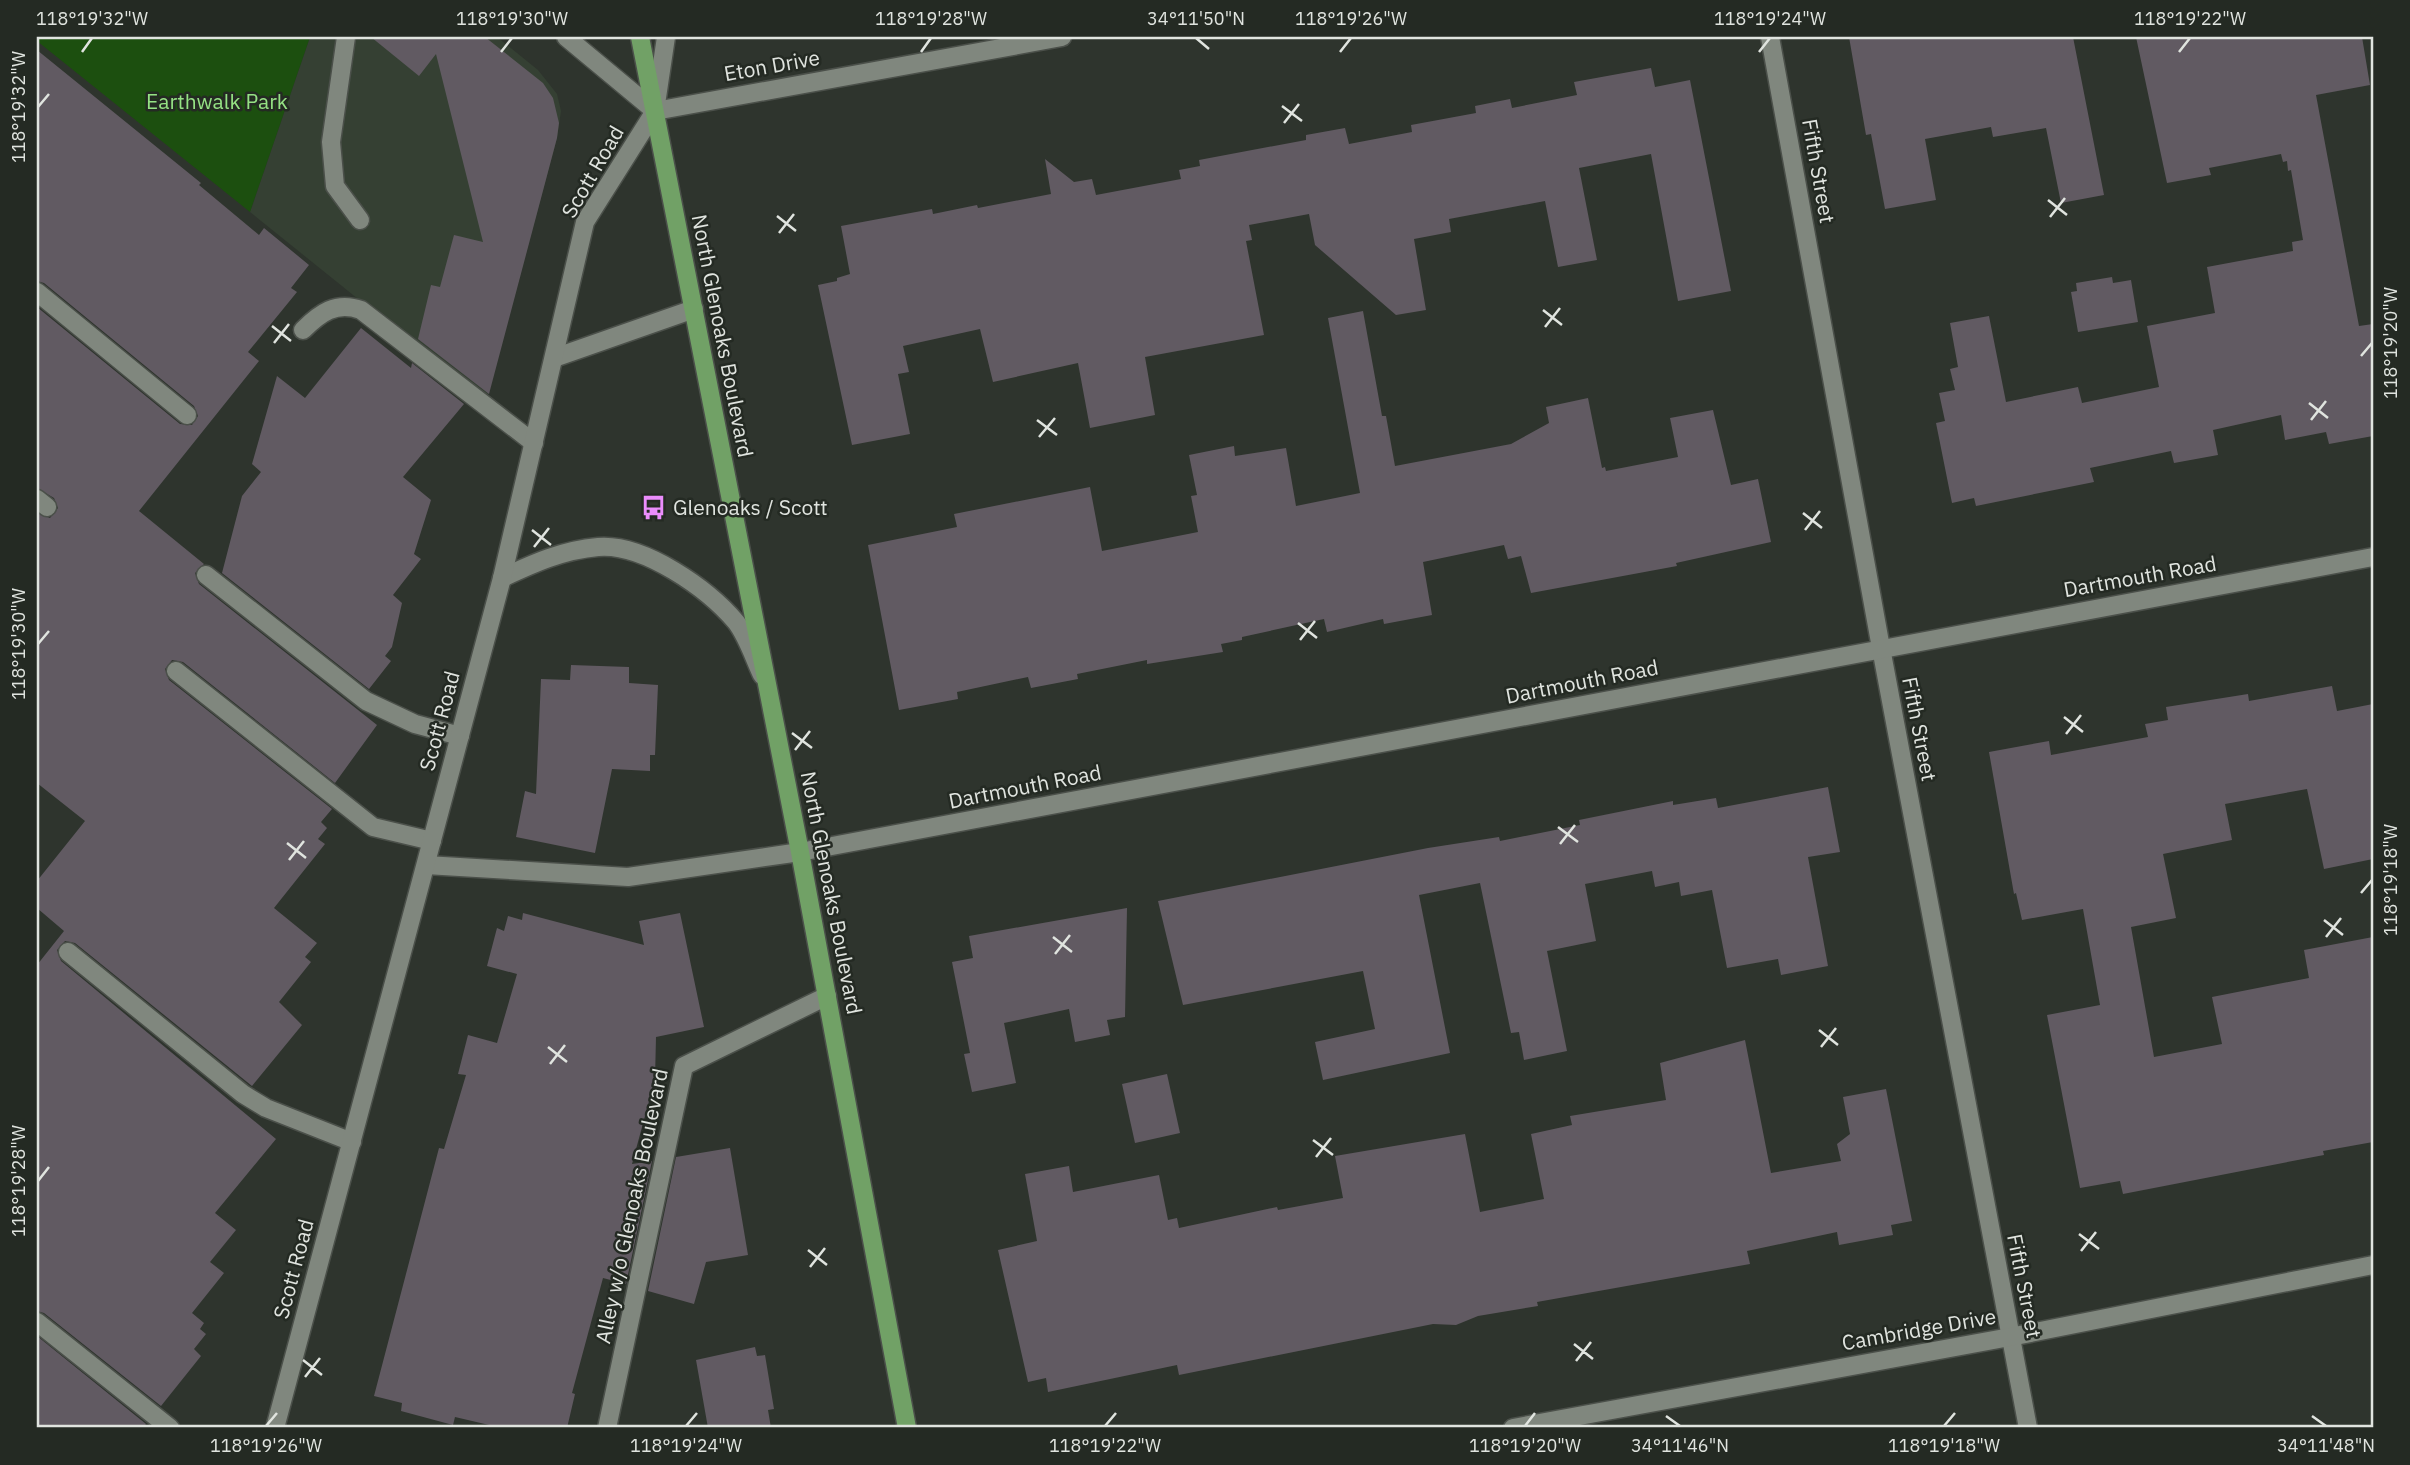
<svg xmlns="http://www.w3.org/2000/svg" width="2410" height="1465" viewBox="0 0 2410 1465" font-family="'IBM Plex Sans',sans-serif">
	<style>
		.built { fill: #354033 }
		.green { fill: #1c4f0f }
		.building { fill: #615a62 }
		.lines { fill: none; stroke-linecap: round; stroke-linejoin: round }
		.minor-casing { stroke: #4b504a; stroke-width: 21 }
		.major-casing { stroke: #4b504a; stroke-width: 21 }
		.minor { stroke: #80877e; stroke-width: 18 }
		.major { stroke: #71a166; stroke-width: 18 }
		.ticks { fill: none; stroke: #e0e4df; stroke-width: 2.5 }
		.labels { text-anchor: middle; stroke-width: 5; stroke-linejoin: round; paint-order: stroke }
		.street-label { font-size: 21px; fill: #e0e4df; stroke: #242a23 }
		.park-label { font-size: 21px; fill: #95e284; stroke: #242a23 }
		.poi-label { font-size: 21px; fill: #e0e4df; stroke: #242a23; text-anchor: start }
		.neatline { fill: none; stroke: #e0e4df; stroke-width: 2.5 }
		.ticks-label { font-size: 18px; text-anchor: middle; fill: #e0e4df }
	</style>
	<rect width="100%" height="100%" fill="#2e342d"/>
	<polygon class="built" points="310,37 497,37 538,70 557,94 561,111 557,138 486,402 250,212"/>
	<polygon class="green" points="37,37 310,37 250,212 37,41"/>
	<g class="building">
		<polygon points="371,37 485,37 543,83 553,98 559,123 557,138 489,394 418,339 431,285 440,287 454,235 483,242 436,54 419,76"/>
		<polygon points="1849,37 2073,37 2104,195 2061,203 2046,128 1993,137 1991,127 1925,139 1936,200 1885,209 1871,134 1866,135"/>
		<polygon points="2136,37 2362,37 2370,85 2316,95 2359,326 2373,324 2373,436 2329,444 2326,432 2285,440 2281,415 2213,430 2218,455 2174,463 2171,451 2090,468 2094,482 1976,506 1974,498 1952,503 1936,423 1945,421 1939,393 1955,390 1950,369 1958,367 1950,323 1989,316 2006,402 2078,387 2082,403 2159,387 2147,326 2215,313 2207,267 2293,251 2292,242 2303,240 2291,170 2288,171 2287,161 2283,162 2281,154 2209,168 2211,175 2167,183"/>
		<polygon points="37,50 201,183 199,185 259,235 264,228 309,265 291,288 297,292 248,352 259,361 139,511 204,564 195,573 199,584 377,725 335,783 183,662 172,660 165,669 169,680 332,809 321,822 327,828 318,839 325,844 274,908 317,943 305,957 311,962 279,1002 302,1025 252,1086 75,943 65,941 57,950 61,961 276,1139 215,1213 236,1230 210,1262 224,1273 192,1313 204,1323 200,1329 206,1334 194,1349 201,1356 161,1406 44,1313 37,1311 37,965 64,931 37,908 37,881 85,821 37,783 37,513 50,518 58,508 54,498 37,488 37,307 180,424 192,425 198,416 194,406 44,283 37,281"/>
		<polygon points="1651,68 1655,87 1690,80 1731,291 1678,301 1651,154 1579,168 1597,260 1558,267 1545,201 1449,219 1451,232 1414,239 1426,310 1396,315 1315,245 1309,214 1249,225 1252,240 1246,241 1264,335 1145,357 1155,415 1090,428 1078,363 993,382 980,329 903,346 909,372 898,374 910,434 852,445 818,285 837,281 837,278 850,274 841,226 932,209 933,214 977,205 978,208 1051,194 1045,159 1074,182 1092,179 1096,195 1181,179 1179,170 1200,166 1199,160 1306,140 1306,135 1345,128 1349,144 1412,132 1411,125 1476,113 1475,106 1510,99 1512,108 1577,95 1574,82"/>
		<polygon points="2112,277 2113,283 2131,280 2138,322 2078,332 2071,292 2077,291 2076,283"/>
		<polygon points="1363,311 1382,416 1386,416 1395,466 1511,444 1549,423 1546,407 1588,398 1602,468 1605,467 1606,471 1678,457 1670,418 1713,410 1731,485 1758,479 1771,542 1676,563 1677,566 1531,593 1521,556 1508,559 1504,545 1423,562 1432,615 1384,624 1383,619 1327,632 1324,619 1242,637 1242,640 1221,644 1223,652 1147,664 1147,660 1077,674 1078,679 1031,688 1028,677 957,692 958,699 899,710 868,545 957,527 954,514 1090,487 1102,551 1198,532 1191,496 1197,495 1189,455 1234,446 1235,456 1286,448 1296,506 1360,493 1328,318"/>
		<polygon points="361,328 411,368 412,363 464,404 403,477 431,500 414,554 421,559 393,595 402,603 392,647 385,656 391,661 369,689 222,573 242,496 261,472 252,464 277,376 305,398"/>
		<polygon points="571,665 629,667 629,683 658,685 655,755 650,755 650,771 612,769 595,853 516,837 525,791 536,794 541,679 570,680"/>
		<polygon points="2332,686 2337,711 2373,704 2373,859 2324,869 2307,789 2225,804 2232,840 2163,854 2176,918 2131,927 2154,1057 2222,1044 2212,997 2309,978 2304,950 2373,937 2373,1142 2323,1151 2324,1155 2123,1194 2120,1181 2080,1188 2047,1015 2100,1005 2083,909 2022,920 2016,893 2014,894 1989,752 2049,741 2051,755 2148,737 2145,724 2168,720 2166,707 2248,694 2249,701"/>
		<polygon points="1828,787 1840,852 1808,857 1828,966 1781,975 1778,959 1727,968 1712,890 1681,896 1679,882 1655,887 1652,871 1585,884 1596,941 1547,951 1567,1051 1524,1060 1519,1032 1511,1033 1480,883 1419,895 1450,1053 1323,1080 1315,1042 1375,1029 1363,971 1183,1005 1158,901 1428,848 1499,837 1500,841 1580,825 1579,820 1673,801 1673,805 1716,798 1718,808"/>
		<polygon points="1127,908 1125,1017 1107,1020 1110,1035 1075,1042 1069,1009 1004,1023 1016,1083 972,1092 964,1054 970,1053 952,962 973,958 969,936"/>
		<polygon points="523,913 644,945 639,921 680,913 704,1027 656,1037 655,1079 632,1164 652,1161 626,1284 603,1278 572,1393 575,1394 567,1428 502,1428 455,1417 453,1425 401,1411 402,1403 374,1396 439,1148 444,1149 466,1075 458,1074 468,1035 497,1043 517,974 487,966 497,928 504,931 508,916 522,920"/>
		<polygon points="1745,1040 1771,1173 1841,1161 1837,1144 1850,1134 1843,1097 1886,1089 1912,1221 1891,1225 1893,1235 1839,1245 1837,1232 1747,1251 1750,1264 1537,1302 1538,1306 1478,1316 1456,1325 1433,1324 1179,1375 1177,1365 1048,1392 1046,1378 1028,1382 998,1250 1037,1241 1025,1174 1069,1166 1073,1192 1159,1175 1168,1220 1177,1218 1179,1228 1277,1207 1278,1210 1343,1198 1335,1156 1465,1134 1480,1212 1544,1199 1531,1134 1572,1125 1570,1116 1666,1100 1660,1063"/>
		<polygon points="1167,1074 1180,1133 1135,1143 1122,1084"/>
		<polygon points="730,1148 748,1255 706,1262 694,1304 648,1291 676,1157"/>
		<polygon points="37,1336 146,1424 143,1428 37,1428"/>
		<polygon points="755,1347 757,1356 765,1355 774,1409 768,1410 771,1428 708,1428 696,1360"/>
	</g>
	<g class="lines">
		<defs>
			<g id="minor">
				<polyline points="346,37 331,142 335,186 360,220"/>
				<polyline points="566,37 655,111"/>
				<polyline points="1770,37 1881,648 2028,1428"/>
				<polyline points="655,111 1062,37"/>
				<polyline points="37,292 187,415"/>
				<path d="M303,330C320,313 336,301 361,310L534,443"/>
				<polyline points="554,358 694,309"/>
				<polyline points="37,499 47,507"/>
				<polyline points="206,575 366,701 415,724 460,736"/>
				<path d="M502,578C534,563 563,550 598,547C644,543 708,589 736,622C747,636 754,658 762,675"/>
				<polyline points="176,671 373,827 432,841"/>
				<polyline points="426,865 628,877 800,852 2373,557"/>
				<polyline points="68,952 243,1094 266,1108 352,1142"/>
				<polyline points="37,1322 170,1428"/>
				<polyline points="275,1428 502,578 585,222 655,111 666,37"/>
				<polyline points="607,1428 684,1066 827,996"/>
				<polyline points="1513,1428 2010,1337 2373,1265"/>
			</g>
			<polyline id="major" points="640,37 800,852 907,1428"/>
		</defs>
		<use href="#minor" class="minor-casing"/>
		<use href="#major" class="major-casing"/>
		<use href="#minor" class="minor"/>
		<use href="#major" class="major"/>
	</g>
	<path class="ticks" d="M1196,38L1209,49M82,52L92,38M501,52L512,38M921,52L931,38M1340,52L1351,38M1759,52L1770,38M2179,52L2190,38M1282,106L1302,121M38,107L49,94M1284,123L1299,104M2048,200L2067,215M777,216L796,231M2050,217L2065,198M779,233L794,214M1543,310L1562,325M272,326L291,341M1545,327L1560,308M274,343L289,324M2361,356L2372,343M2309,403L2328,418M1037,420L1057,435M2311,420L2326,401M1039,437L1055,418M1803,513L1822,528M532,530L551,545M1805,530L1820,511M534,547L549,528M1298,623L1317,638M1300,640L1315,621M38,644L49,631M2064,717L2083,732M792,733L812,748M2066,734L2081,715M795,750L810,731M1558,827L1578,842M287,843L306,858M1560,844L1575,825M289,860L304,841M2361,893L2372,880M2324,920L2343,935M1053,937L1072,952M2326,937L2341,918M1055,954L1070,935M1819,1030L1838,1045M548,1047L567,1062M1821,1047L1836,1028M550,1064L565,1045M1313,1140L1333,1155M1316,1157L1331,1138M38,1181L49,1167M2079,1234L2099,1249M808,1250L827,1265M2081,1251L2096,1232M810,1267L825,1248M1574,1344L1593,1359M303,1360L322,1375M1576,1361L1591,1342M305,1377L320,1358M1666,1416L1680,1426M2312,1416L2326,1426M266,1426L277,1413M686,1426L697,1413M1105,1426L1116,1413M1525,1426L1535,1413M1944,1426L1955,1413"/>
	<defs>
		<symbol id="bus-bare" viewBox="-9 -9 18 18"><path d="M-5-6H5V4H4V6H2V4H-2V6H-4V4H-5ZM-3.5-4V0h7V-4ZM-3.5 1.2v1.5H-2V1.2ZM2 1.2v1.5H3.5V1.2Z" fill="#eb8dfc" stroke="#242a23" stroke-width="2.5" paint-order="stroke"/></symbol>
	</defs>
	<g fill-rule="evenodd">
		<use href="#bus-bare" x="636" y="490" width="35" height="35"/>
	</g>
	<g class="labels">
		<g class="street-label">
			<text transform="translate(772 66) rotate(-10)" y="7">Eton Drive</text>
			<text transform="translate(1818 171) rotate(80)" y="7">Fifth Street</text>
			<text transform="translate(593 172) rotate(-60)" y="7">Scott Road</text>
			<text transform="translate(722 336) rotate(79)" y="7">North Glenoaks Boulevard</text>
			<text transform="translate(2140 577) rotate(-10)" y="7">Dartmouth Road</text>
			<text transform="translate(1582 682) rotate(-11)" y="7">Dartmouth Road</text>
			<text transform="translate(440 721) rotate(-75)" y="7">Scott Road</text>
			<text transform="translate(1919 729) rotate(79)" y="7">Fifth Street</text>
			<text transform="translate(1025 787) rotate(-11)" y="7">Dartmouth Road</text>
			<text transform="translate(831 893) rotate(79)" y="7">North Glenoaks Boulevard</text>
			<text transform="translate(632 1206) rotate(-78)" y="7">Alley w/o Glenoaks Boulevard</text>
			<text transform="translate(294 1269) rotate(-75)" y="7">Scott Road</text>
			<text transform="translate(2024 1286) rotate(79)" y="7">Fifth Street</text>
			<text transform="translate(1919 1330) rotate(-10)" y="7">Cambridge Drive</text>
		</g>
		<g class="park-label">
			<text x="217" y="109">Earthwalk Park</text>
		</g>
		<g class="poi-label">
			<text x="673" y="515">Glenoaks / Scott</text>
		</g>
	</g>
	<rect width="2410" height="1465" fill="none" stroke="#242a23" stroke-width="77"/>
	<rect x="38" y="38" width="2334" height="1388" class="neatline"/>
	<g class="ticks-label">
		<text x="92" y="25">118°19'32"W</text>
		<text x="512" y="25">118°19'30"W</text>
		<text x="931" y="25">118°19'28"W</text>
		<text x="1196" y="25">34°11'50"N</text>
		<text x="1351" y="25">118°19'26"W</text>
		<text x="1770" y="25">118°19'24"W</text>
		<text x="2190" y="25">118°19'22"W</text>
		<text transform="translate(19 107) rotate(-90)" y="6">118°19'32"W</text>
		<text transform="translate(2391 343) rotate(-90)" y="6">118°19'20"W</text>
		<text transform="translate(19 644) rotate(-90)" y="6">118°19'30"W</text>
		<text transform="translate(2391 880) rotate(-90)" y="6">118°19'18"W</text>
		<text transform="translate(19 1181) rotate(-90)" y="6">118°19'28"W</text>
		<text x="266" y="1452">118°19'26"W</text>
		<text x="686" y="1452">118°19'24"W</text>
		<text x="1105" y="1452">118°19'22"W</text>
		<text x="1525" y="1452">118°19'20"W</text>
		<text x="1680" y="1452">34°11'46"N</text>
		<text x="1944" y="1452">118°19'18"W</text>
		<text x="2326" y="1452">34°11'48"N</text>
	</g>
</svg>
